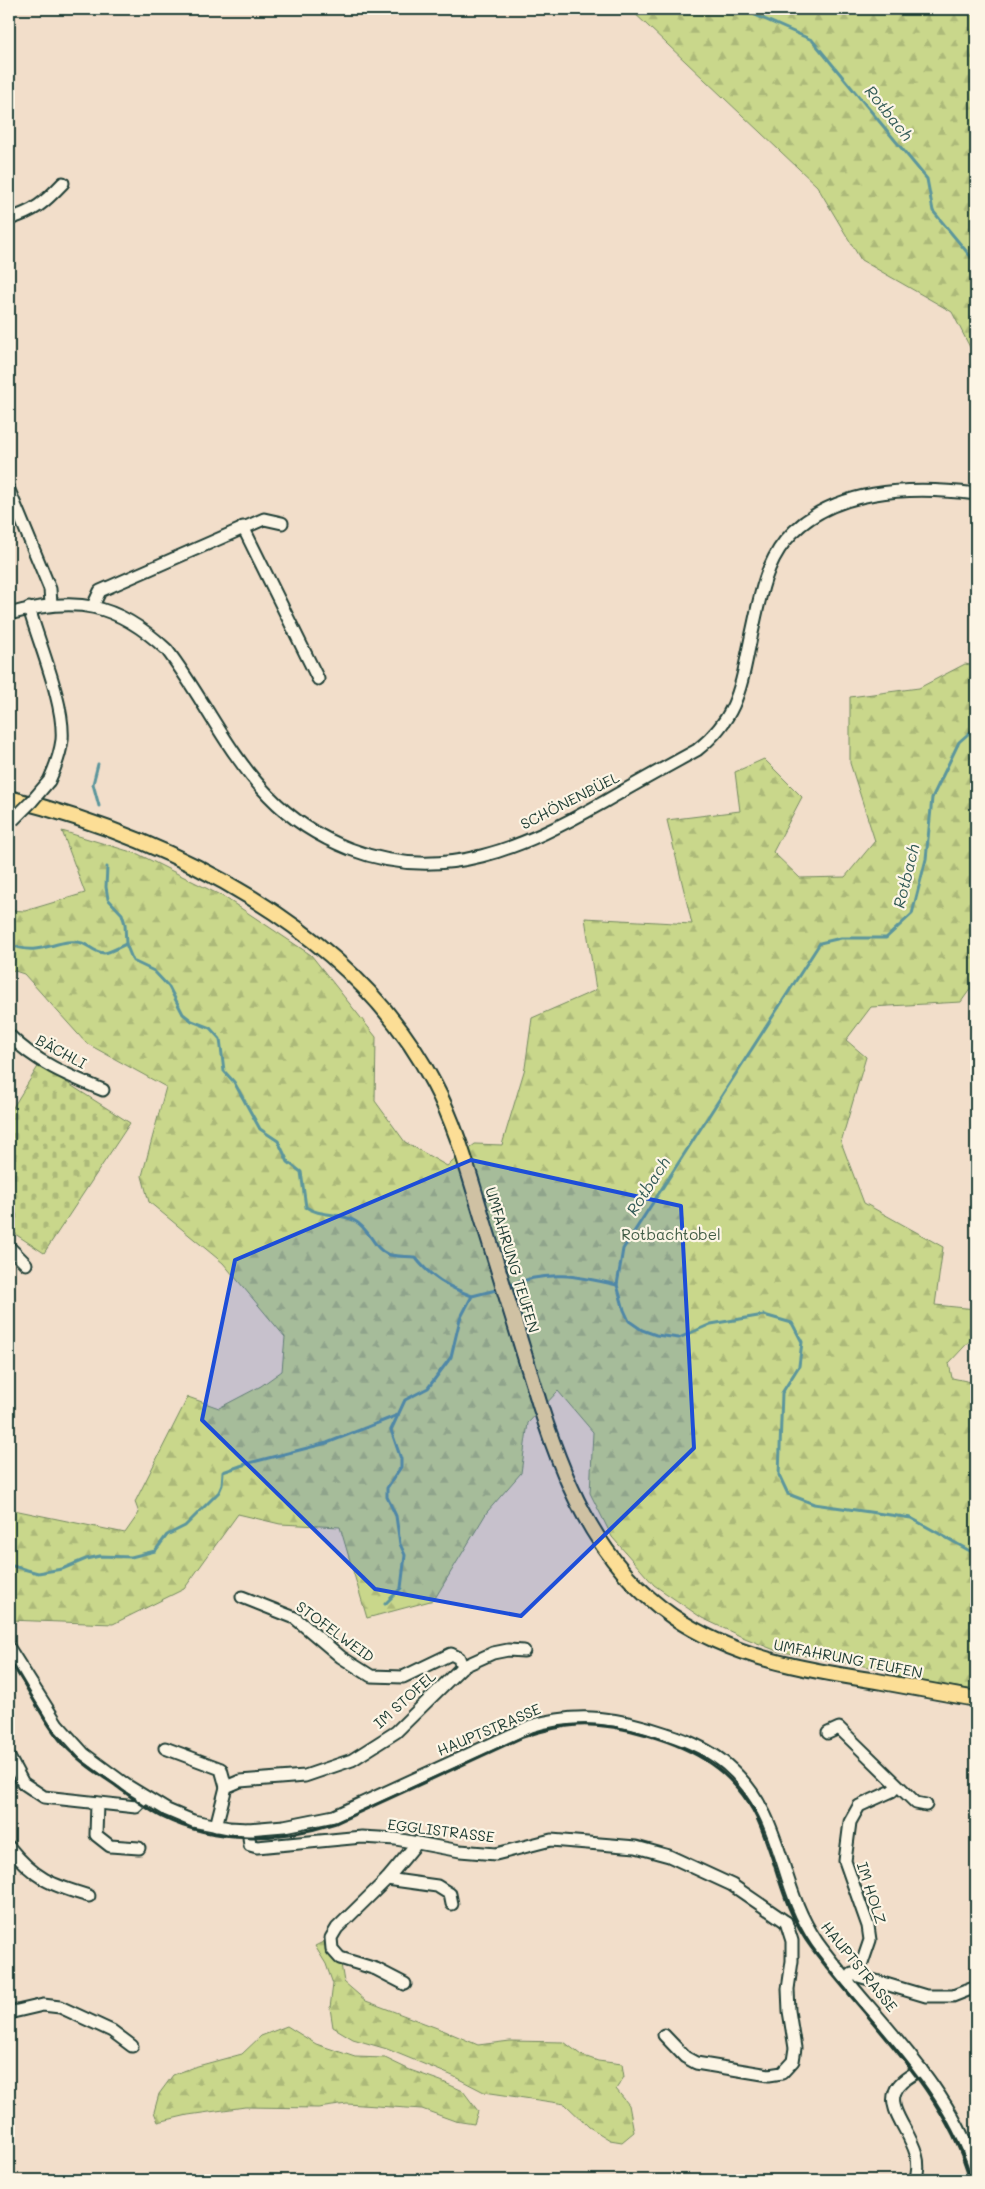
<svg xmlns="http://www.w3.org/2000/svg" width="985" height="2189" viewBox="0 0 985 2189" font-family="Mali,sans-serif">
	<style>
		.forest { fill: url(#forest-firs); stroke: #748a60 }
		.cemetery { fill: url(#cemetery-stones); stroke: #748a60 }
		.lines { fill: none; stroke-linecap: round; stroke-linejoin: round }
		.stream { stroke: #5b969c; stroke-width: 3 }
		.minor-casing { stroke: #1f3d34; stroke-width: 15 }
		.major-casing { stroke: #1f3d34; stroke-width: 18 }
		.minor { stroke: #fcf5e5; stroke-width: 11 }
		.major { stroke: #fcde96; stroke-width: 14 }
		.rail { stroke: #1f3d34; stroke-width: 3 }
		.minor-bridge-casing { stroke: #1f3d34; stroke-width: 15; stroke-linecap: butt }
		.minor-bridge { stroke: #fcf5e5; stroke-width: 11 }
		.marked { fill: #1d4ed8; fill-opacity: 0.2; stroke: #1d4ed8; stroke-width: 4; stroke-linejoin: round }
		.labels { text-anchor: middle; stroke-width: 4.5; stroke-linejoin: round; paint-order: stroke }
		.street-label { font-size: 15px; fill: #1f3d34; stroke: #fcf5e5 }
		.park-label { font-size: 15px; fill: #415c45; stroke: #fcf5e5 }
		.water-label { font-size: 16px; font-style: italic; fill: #335b57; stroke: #fcf5e5 }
	</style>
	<defs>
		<pattern id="forest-firs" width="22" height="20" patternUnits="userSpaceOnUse" patternTransform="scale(1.25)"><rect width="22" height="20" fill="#c9d78b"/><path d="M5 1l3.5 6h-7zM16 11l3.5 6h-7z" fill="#acb979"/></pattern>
		<pattern id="cemetery-stones" width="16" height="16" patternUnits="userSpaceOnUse" patternTransform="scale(1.25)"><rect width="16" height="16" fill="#c9d78b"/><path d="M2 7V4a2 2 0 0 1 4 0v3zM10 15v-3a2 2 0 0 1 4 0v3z" fill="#acb979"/></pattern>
	</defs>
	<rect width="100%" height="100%" fill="#f2deca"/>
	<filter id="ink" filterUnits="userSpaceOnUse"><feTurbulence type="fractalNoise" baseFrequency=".02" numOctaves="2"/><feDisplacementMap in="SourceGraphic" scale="10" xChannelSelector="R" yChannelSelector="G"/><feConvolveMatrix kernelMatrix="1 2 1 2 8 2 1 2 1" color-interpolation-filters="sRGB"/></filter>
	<g filter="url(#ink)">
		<g class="forest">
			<polygon points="630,9 976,9 976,359 952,312 861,260 817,186"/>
			<polygon points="965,664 976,666 976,981 961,1002 871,1007 846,1040 866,1057 841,1142 864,1203 943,1247 935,1305 976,1309 976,1334 949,1363 952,1378 976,1383 976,1690 910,1680 881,1669 777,1651 740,1636 702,1618 654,1585 612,1537 590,1493 593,1432 558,1391 528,1423 521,1473 487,1512 434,1600 367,1618 340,1527 280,1524 238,1514 184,1589 113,1624 9,1620 9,1509 125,1533 139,1513 135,1502 188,1397 219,1408 261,1386 282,1371 285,1337 223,1263 149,1202 142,1176 166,1087 86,1043 24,974 9,969 9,910 25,911 85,893 62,831 138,854 224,897 311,955 376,1037 375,1101 405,1142 447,1166 475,1144 502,1145 525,1068 532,1018 596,990 585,918 692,924 667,820 740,811 735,772 764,759 802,797 773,852 800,878 845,877 875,841 850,763 850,697 919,688"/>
			<polygon points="331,1938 340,1958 344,1982 366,2001 445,2031 478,2045 510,2041 564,2042 581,2055 598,2061 622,2064 624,2077 616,2089 629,2105 634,2132 622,2142 610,2140 589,2127 565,2104 484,2092 453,2076 387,2049 353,2039 333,2027 330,2008 333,1984 326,1964 315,1946"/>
			<polygon points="287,2026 316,2044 355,2057 385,2058 410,2070 441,2081 463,2091 478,2111 474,2124 455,2121 422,2109 347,2104 318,2108 245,2107 188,2115 158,2122 154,2112 159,2094 173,2075 194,2067 242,2054 261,2036"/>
		</g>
		<polygon class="cemetery" points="39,1065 130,1123 44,1253 9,1230 9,1114"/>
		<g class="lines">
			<g class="stream">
				<polyline points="750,9 755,15 812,40 927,179 933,211 976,263"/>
				<polyline points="976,727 959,742 932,798 926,859 912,914 886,938 841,938 820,943 623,1249 617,1285 624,1310 629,1321 642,1330 656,1335 679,1338 711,1324 764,1315 792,1323 802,1342 799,1366 782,1393 779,1475 788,1494 814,1504 911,1518 970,1551 976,1551"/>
				<polyline points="98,764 93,784 99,806"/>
				<polyline points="107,867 106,887 108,899 122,914 125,924 126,944"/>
				<path d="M9,944C41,959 58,936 82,943C90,946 95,953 104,953C111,952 119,947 126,944L133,961L154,971L169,987L183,1014L192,1021L210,1028L220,1039L224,1071L234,1082L260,1129L278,1141L288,1162L301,1172L306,1207C320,1217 339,1212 355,1221C370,1229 374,1249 387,1254C394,1257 406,1256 415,1257C430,1277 448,1287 472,1296"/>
				<path d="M508,1286C547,1269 578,1276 617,1285"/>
				<polyline points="9,1565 38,1573 62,1569 86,1559 100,1556 131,1557 155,1551 167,1535 185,1526 219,1492 222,1485 223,1472 249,1463 327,1443 398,1415 405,1400 428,1388 451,1357 460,1319 472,1296 500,1289"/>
				<polyline points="385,1604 401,1588 405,1555 400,1544 396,1516 387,1497 387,1488 401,1467 401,1459 391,1430 398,1415"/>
			</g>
			<defs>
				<g id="minor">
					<path d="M9,219C35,211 44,203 63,183"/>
					<polyline points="9,490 50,589 51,604"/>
					<polyline points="243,527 318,679"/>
					<polyline points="93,606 100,591 264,519 282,523"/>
					<path d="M29,608C39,644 65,704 62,740C60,755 55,768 49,781"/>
					<path d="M9,614C75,596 116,602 167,650C203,697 227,753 269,796C292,820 319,837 350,849C443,885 524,847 604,802C635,784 666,767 697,750C740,716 741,683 752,633C759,602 764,567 785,541C829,487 913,486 976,494"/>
					<path d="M9,1035C35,1062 69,1076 103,1090"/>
					<polyline points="9,1247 26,1264"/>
					<polyline points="242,1597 295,1618 341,1657 371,1676 403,1677 451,1654 459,1658 462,1667"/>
					<path d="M9,1648L57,1724L84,1754L126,1785L167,1810L193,1821L229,1828L248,1829L284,1826L334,1816L531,1726C578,1711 621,1718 667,1734C689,1741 710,1750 727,1765C742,1778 755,1795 764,1813C785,1855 788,1900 817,1942C871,2017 947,2079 976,2170"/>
					<polyline points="828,1733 839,1728 916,1803 926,1805"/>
					<polyline points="165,1748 221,1769 226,1787"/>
					<polyline points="9,1757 23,1783 44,1797 136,1807 145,1798"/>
					<polyline points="97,1803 96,1835 110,1846 139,1848"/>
					<polyline points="216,1826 226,1787 240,1781 305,1776 352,1760 396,1732 462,1667 493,1653 508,1650 524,1651"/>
					<polyline points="248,1829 250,1845 257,1847 362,1837 396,1839 460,1851 496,1854 551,1840 636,1847 669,1856 732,1885 786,1922"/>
					<path d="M9,1847C35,1879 51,1885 89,1896"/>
					<polyline points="387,1879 437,1886 450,1894 452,1904"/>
					<polyline points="852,1974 926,1996 953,1996 976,1987"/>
					<polyline points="858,1975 870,1940 868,1926 845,1861 850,1822 859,1806 892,1791 897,1786"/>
					<polyline points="405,1984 376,1969 340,1958 332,1949 331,1938 337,1928 387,1879 417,1843"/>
					<polyline points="9,2010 13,2012 43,2005 60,2007 112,2031 132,2046"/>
					<polyline points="664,2035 685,2057 696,2063 769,2075 782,2073 793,2061 795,2048 789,2011 788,1989 792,1961 792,1941 786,1922"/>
					<path d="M915,2180C929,2146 885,2116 895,2092C899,2081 912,2075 921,2069"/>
				</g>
				<path id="major" d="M9,798C171,839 354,929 434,1084C457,1127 469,1174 483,1220C500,1275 517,1330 534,1386C560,1473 594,1562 672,1616C733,1658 805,1670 877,1681C910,1687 943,1693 976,1699"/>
			</defs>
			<use href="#minor" class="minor-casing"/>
			<use href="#major" class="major-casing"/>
			<use href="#minor" class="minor"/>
			<use href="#major" class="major"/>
			<path class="rail" d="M9,1659C28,1687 42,1720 64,1745C79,1761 97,1773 115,1785C130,1796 145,1808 162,1817C216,1844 280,1841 336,1823L523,1737C541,1731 559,1726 578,1725C617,1723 679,1741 711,1764C730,1777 747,1797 757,1818C777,1861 782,1909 811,1947C864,2018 947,2092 970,2180"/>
			<defs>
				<polyline id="minor-bridge" points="13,820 32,801 49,781"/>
			</defs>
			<use href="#minor-bridge" class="minor-bridge-casing"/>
			<use href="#minor-bridge" class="minor-bridge"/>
		</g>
	</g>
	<path class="marked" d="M471,1160L681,1206L694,1448L521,1616L375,1589L202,1420L235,1260Z"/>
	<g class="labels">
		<g class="street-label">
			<text transform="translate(570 801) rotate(-27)" y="5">SCHÖNENBÜEL</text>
			<text transform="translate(61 1052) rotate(28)" y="5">BÄCHLI</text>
			<text transform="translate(512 1260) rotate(73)" y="5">UMFAHRUNG TEUFEN</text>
			<text transform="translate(335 1632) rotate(36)" y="5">STOFELWEID</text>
			<text transform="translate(848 1659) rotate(11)" y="5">UMFAHRUNG TEUFEN</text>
			<text transform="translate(405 1700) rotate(-42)" y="5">IM STOFEL</text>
			<text transform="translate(489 1730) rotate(-23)" y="5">HAUPTSTRASSE</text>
			<text transform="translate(441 1831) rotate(7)" y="5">EGGLISTRASSE</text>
			<text transform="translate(871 1893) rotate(72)" y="5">IM HOLZ</text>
			<text transform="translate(859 1967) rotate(51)" y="5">HAUPTSTRASSE</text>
		</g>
		<g class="park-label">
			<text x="671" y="1240">Rotbachtobel</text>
		</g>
		<g class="water-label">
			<text transform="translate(889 113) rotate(51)" y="6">Rotbach</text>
			<text transform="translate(906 876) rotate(-76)" y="6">Rotbach</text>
			<text transform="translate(648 1186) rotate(-57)" y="6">Rotbach</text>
		</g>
	</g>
	<rect width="985" height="2189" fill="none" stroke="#fcf5e5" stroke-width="30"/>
	<rect x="15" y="15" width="955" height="2159" fill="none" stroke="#1f3d34" stroke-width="2" filter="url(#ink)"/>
</svg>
